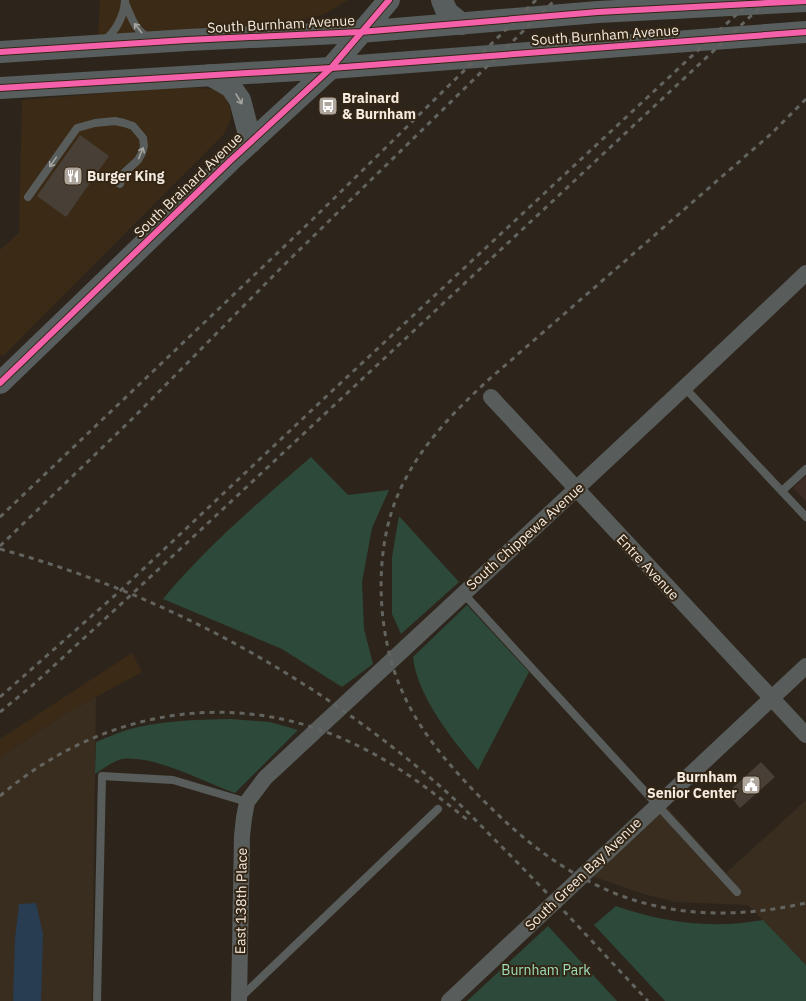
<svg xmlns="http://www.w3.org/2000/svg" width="806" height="1001" viewBox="0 0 806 1001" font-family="'IBM Plex Sans',sans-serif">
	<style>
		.built { fill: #3b2a15 }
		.industrial { fill: #382d1f }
		.education { fill: #3c2b24 }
		.green { fill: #2d4939 }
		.water { fill: #283c52 }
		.building { fill: #484037 }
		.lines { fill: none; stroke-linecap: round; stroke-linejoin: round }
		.service { stroke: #585c5a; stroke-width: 8 }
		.minor { stroke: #585c5a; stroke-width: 16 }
		.secondary { stroke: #585e5d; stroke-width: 22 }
		.rail { stroke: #63635f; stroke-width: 3; stroke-dasharray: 5 5; stroke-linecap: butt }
		.cycleway-casing { stroke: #342615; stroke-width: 8 }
		.cycleway { stroke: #f560ab; stroke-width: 6 }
		.oneway { stroke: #a6a49e }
		.oneway2 { stroke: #a6a49f }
		.labels { text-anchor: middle; stroke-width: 4; stroke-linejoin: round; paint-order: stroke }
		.street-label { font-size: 14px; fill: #f4ebe1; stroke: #342615 }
		.poi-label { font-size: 14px; font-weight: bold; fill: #f4ebe1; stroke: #342615; text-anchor: start }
		.park-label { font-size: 14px; fill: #9ddfbc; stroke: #342615 }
	</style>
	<rect width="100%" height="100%" fill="#2d251c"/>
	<g class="built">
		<polygon points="100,0 348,0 325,14 294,22 98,36"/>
		<polygon points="182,87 212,89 226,97 231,109 231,119 224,134 4,355 0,355 0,250 19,233 22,100"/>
		<polygon points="132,653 142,672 65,714 0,757 0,739"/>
	</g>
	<g class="industrial">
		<polygon points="96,697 92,1001 0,1001 0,757 65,714"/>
		<polygon points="806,800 806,965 748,905 676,902 643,894 589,875 663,803 726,873"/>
	</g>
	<polygon class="education" points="806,476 806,501 793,488"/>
	<g class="green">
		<path d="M311,457L348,495L389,490L372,528L362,582L364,629L373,664L342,687L282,649L163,599C207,546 259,502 311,457Z"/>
		<polygon points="399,516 459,582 401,634 392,614 392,557"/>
		<path d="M467,605L529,672L478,770C453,741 417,696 413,657Z"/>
		<path d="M231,719L270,722L298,730L235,793C203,782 156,755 122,759C113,761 103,769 95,774L96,742C105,738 115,734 124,731C158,720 196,720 231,719Z"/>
		<path d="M616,906C665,923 712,929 763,920L806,965V1001H665L594,925Z"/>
		<polygon points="548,926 617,1001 467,1001"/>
	</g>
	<polygon class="water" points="36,903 43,934 41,1001 13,1001 15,938 19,904"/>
	<g class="building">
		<polygon points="80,135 109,156 66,217 37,196"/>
		<polygon points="761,762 775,777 740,808 727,793"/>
	</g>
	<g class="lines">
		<g class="service">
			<path d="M125,3C131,16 135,32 149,37"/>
			<path d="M104,41C116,31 124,16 125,1"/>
			<polyline points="28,197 77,128 95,123 115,121 124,123 133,126 143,138 144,146 142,153 138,160 124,173 120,184"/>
			<polyline points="685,388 806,517"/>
			<polyline points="782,491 806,469"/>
			<polyline points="463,593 737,892"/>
			<polyline points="240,998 438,809"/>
			<polyline points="97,1001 102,776 173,780 247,802"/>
		</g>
		<g class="minor">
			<polyline points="491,397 806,735"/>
			<path d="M239,1001L242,836L244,818L247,802L265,778C446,610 627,443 806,273"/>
			<polyline points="449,1001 806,666"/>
		</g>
		<g class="secondary">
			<polyline points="442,0 447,12 462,24"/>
			<polyline points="0,52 187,40 360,32 598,12 806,1"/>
			<polyline points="210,75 231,87 240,100 251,142"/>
			<polyline points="0,88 331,68 806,32"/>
			<polyline points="0,383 230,161 331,68 389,0"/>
		</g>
		<g class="rail">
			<path d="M806,99L772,133L486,382C452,414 420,446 400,490C373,548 376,633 402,691C419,730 447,763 476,793C519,837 561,872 619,895C681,918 742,917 806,903"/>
			<polyline points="0,517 311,221 536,0"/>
			<polyline points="0,546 132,419 285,264 555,0"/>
			<path d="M0,549C161,593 308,673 434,781C458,801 479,824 501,846C551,896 599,949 648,1001"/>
			<polyline points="0,697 121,590 331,392 752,0"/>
			<polyline points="0,712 34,684 132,594 768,0"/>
			<path d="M0,796C99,711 233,686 352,743C396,763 433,792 470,822"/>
		</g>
		<defs>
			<g id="cycleway">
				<polyline points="0,52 187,40 360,32 598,12 806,1"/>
				<polyline points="0,88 331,68 806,32"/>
				<polyline points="0,383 230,161 331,68 389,0"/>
			</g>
		</defs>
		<use href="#cycleway" class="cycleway-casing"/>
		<use href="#cycleway" class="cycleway"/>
	</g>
	<defs><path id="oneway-shaft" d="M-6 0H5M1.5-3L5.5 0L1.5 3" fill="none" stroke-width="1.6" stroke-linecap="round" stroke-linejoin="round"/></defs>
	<g class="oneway">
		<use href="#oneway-shaft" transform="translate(138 28) rotate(-129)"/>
		<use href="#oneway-shaft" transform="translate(141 153) rotate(-67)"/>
		<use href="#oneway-shaft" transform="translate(53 162) rotate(125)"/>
	</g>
	<use class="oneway2" href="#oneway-shaft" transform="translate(239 99) rotate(59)"/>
	<defs>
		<symbol id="bus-square" viewBox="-11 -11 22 22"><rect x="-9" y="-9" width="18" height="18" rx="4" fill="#aea69c" stroke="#342615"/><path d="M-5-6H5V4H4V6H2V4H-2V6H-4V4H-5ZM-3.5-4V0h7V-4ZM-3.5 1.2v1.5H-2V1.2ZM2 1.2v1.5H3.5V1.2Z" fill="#fff"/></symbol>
		<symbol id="restaurant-square" viewBox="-11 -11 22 22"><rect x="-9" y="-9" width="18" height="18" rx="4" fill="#aea69c" stroke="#342615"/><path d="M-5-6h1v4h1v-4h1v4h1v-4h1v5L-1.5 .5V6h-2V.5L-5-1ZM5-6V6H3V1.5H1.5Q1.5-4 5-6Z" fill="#fff"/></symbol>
		<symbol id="civic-square" viewBox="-11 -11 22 22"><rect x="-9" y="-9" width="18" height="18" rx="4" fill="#aea69c" stroke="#342615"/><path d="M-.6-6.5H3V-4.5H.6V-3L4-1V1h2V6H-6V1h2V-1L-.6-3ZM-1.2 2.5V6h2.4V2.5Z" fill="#fff"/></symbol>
	</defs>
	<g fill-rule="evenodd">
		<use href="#bus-square" x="317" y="95" width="22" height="22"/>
		<use href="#restaurant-square" x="62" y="165" width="22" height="22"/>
		<use href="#civic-square" x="740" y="774" width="22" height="22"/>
	</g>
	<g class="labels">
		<g class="street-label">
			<text transform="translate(281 24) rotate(-3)" y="5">South Burnham Avenue</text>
			<text transform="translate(605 35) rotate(-4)" y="5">South Burnham Avenue</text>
			<text transform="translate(188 185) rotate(-44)" y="5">South Brainard Avenue</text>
			<text transform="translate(525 536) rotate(-42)" y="5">South Chippewa Avenue</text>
			<text transform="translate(648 567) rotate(47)" y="5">Entre Avenue</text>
			<text transform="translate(583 874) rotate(-44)" y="5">South Green Bay Avenue</text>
			<text transform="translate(241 901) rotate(-89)" y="5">East 138th Place</text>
		</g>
		<g class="poi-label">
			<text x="342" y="103">Brainard<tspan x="342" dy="16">&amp; Burnham</tspan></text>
			<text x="87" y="181">Burger King</text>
			<text x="737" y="782" text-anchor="end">Burnham<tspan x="737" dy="16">Senior Center</tspan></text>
		</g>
		<g class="park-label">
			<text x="546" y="975">Burnham Park</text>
		</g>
	</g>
</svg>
